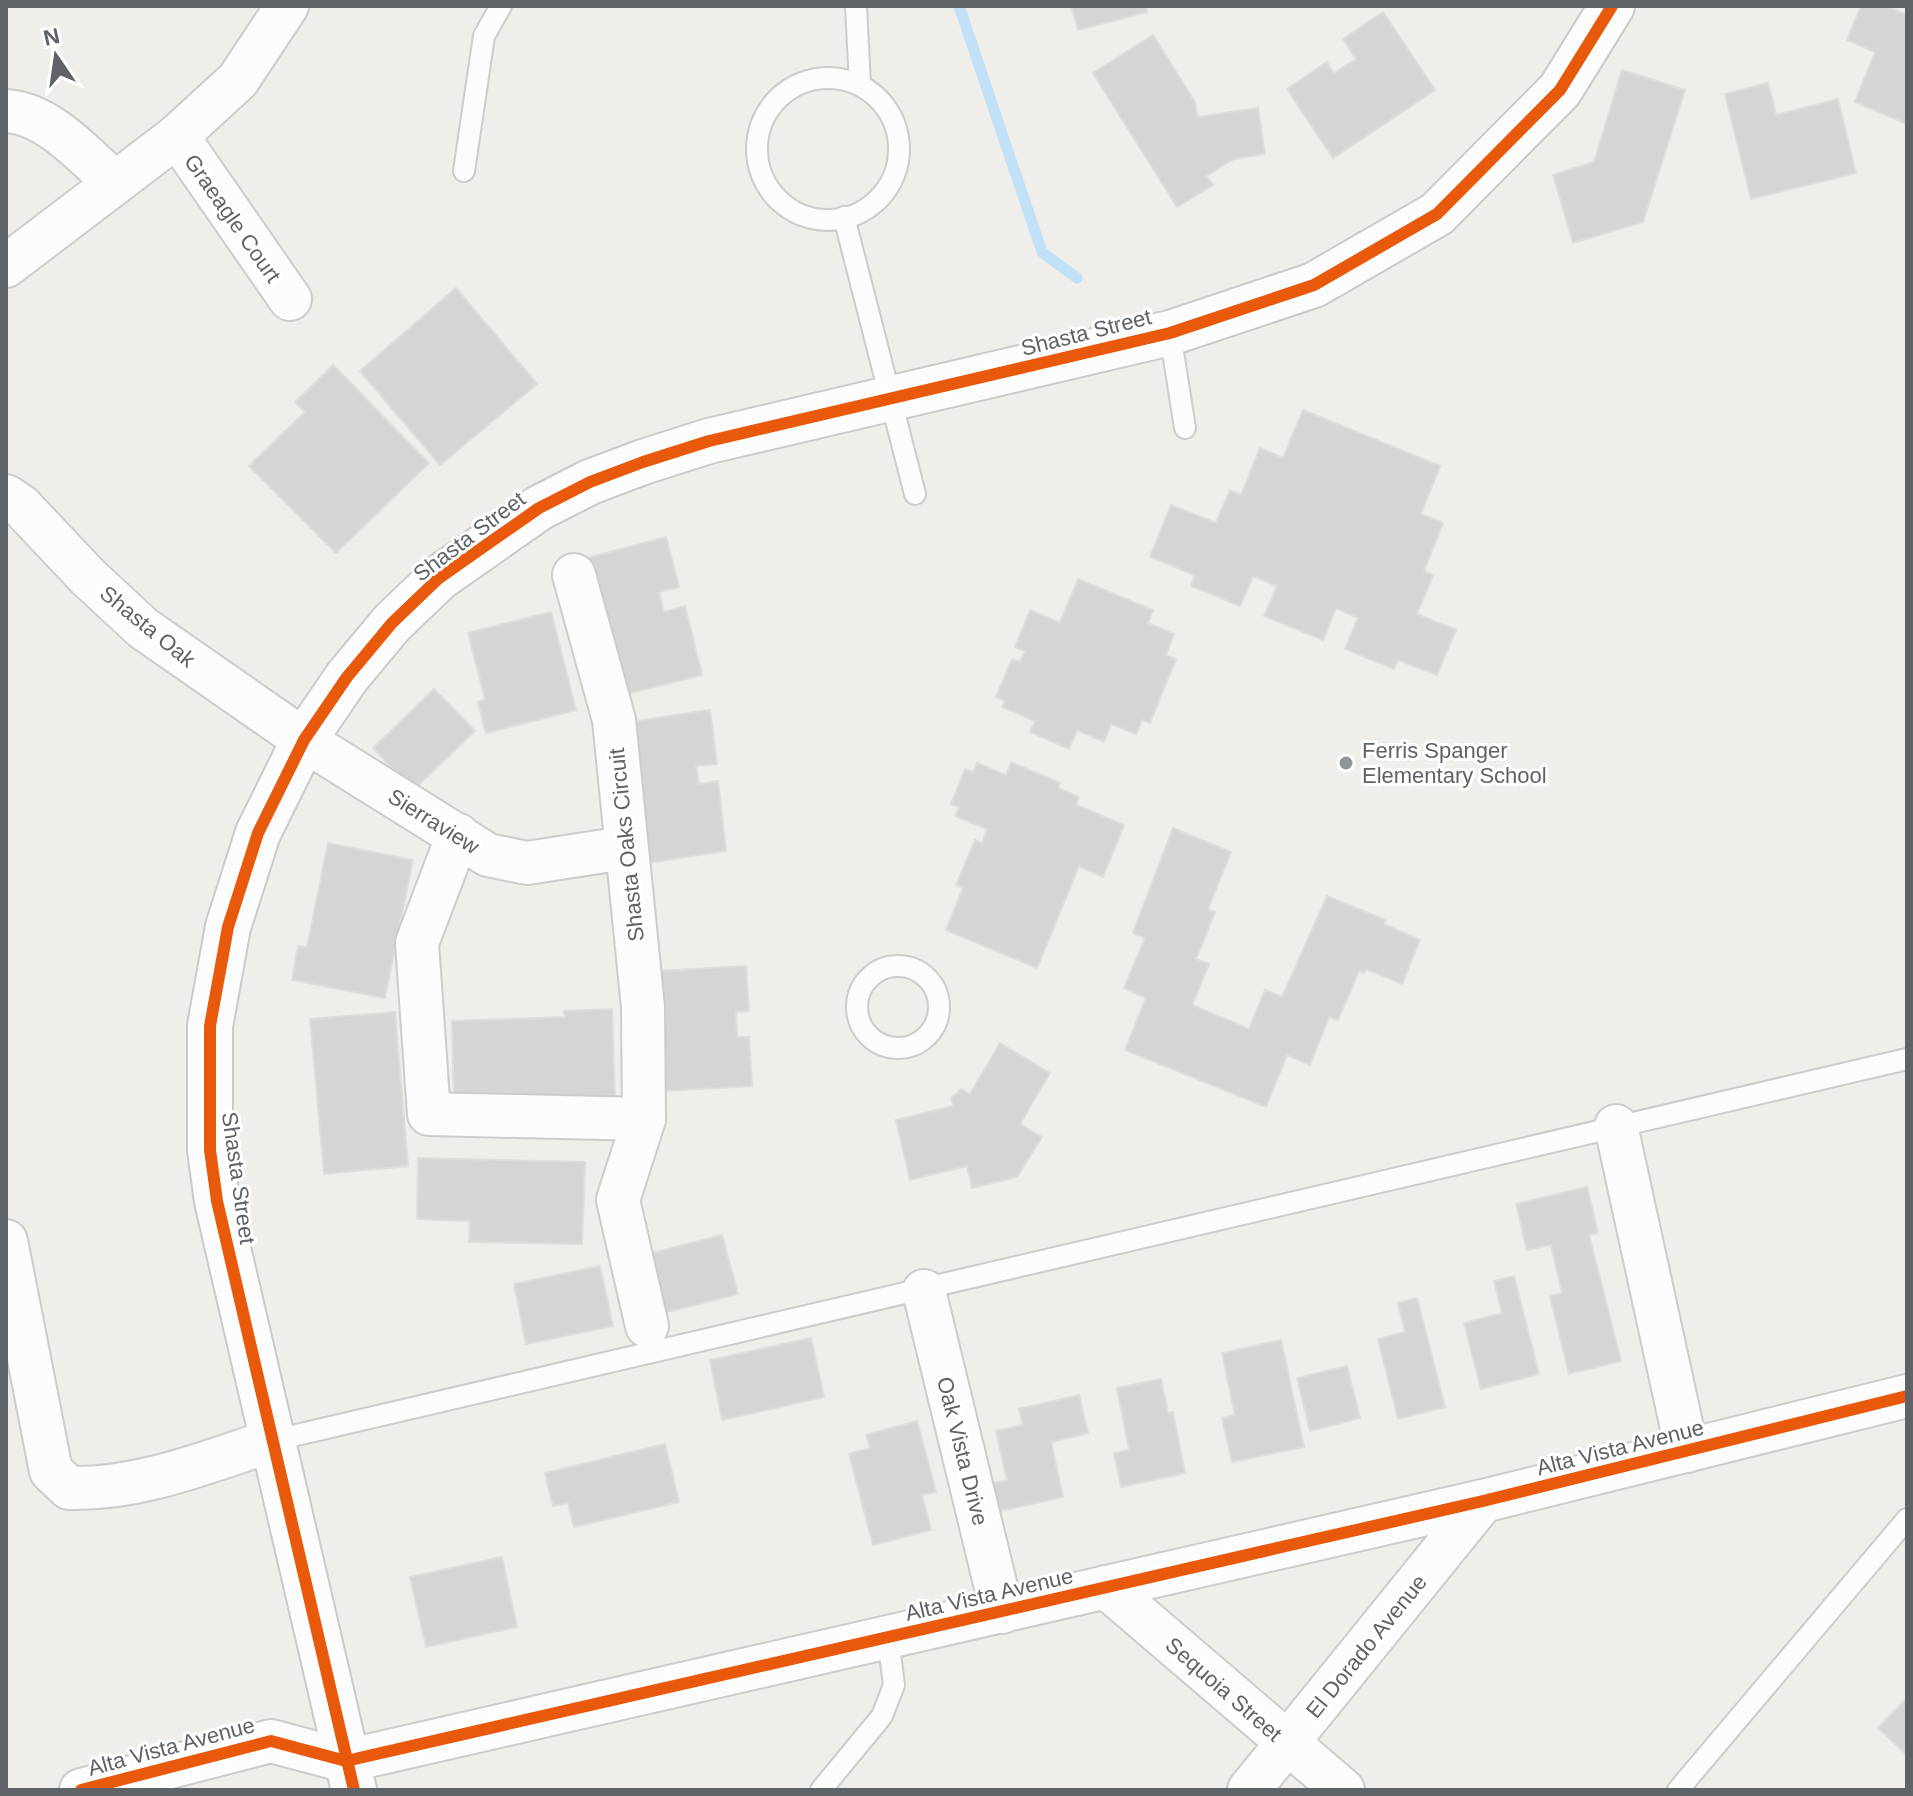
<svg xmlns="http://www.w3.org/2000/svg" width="1913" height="1796" viewBox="0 0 1913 1796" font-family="Helvetica,sans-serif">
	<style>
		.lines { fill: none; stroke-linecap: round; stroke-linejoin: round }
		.stream { stroke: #c0e1f7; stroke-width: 11 }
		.building { fill: #d6d5d3; stroke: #deddd9; stroke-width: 2 }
		.lane-casing { stroke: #cbcccc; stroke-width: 24 }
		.street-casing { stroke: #cbcccc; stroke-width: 46 }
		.secondary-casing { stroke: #cacacb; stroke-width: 48 }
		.lane { stroke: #fdfcfc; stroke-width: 20 }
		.street { stroke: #fdfcfc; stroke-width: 42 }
		.secondary { stroke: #fdfcfc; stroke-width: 44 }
		.cycleway-casing { stroke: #fff; stroke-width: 17 }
		.cycleway { stroke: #e8590c; stroke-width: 12 }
		.poi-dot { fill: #919496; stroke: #fff; stroke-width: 3 }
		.labels { text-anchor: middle; stroke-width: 6; stroke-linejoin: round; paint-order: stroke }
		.street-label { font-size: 22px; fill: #5f6368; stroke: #fff }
		.poi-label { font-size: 22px; fill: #5f6368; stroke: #fff; text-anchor: start }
	</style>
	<rect width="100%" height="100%" fill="#efeeea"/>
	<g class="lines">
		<polyline class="stream" points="959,6 1042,252 1077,278"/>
	</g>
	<g class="building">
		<polygon points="1071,6 1146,6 1147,12 1078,30"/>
		<polygon points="1861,6 1886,6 1907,15 1907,124 1855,102 1875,52 1847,40"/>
		<polygon points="1383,12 1435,90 1333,158 1287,89 1327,62 1334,73 1356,59 1343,39"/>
		<polygon points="1153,35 1195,102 1197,117 1258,108 1265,154 1234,159 1206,176 1213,185 1177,207 1093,73"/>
		<polygon points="1622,70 1685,90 1643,222 1573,243 1553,175 1594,162"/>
		<polygon points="1768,83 1776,115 1838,99 1856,173 1751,199 1725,94"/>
		<polygon points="456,288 537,384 440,465 360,371"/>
		<polygon points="333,365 429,463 336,553 249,466 305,412 295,402"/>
		<polygon points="1303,410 1440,466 1421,514 1443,523 1424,571 1433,575 1417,614 1456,630 1437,675 1398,660 1394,669 1345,649 1358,618 1336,608 1323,640 1264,616 1277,586 1253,576 1240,606 1191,586 1195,575 1150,557 1171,505 1216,523 1230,490 1241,495 1260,448 1283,458"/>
		<polygon points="666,537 679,587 659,592 664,612 685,606 702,675 615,697 580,560"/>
		<polygon points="1078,579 1153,610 1148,623 1174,634 1166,655 1176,659 1150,723 1142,720 1136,734 1111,724 1104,742 1077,730 1069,749 1030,732 1035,721 1002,707 1005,701 996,697 1012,659 1020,662 1025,651 1015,647 1030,610 1060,623"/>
		<polygon points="551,612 576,710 486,733 478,702 485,699 468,633"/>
		<polygon points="434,689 475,731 413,790 373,748"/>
		<polygon points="710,710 717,764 696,766 699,784 718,781 726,851 641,864 622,723"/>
		<polygon points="1011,762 1060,783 1058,788 1079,797 1076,805 1124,825 1103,877 1079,866 1037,968 946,930 963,888 956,885 975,840 982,843 987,829 955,816 959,807 951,804 965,769 973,772 977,763 1006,775"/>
		<polygon points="1173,828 1231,852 1208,909 1215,912 1196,959 1209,964 1192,1005 1249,1029 1265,990 1282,997 1327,896 1386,920 1384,924 1420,940 1402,984 1366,969 1364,973 1359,971 1338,1020 1329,1017 1310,1065 1287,1055 1266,1107 1125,1050 1146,998 1124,988 1145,938 1133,933"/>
		<polygon points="328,843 413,860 385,998 292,980 298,946 307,947"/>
		<polygon points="746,966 749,1011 736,1012 737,1037 749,1037 752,1086 664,1091 658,971"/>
		<polygon points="612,1009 615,1097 454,1102 452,1021 565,1017 564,1011"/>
		<polygon points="395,1012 408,1166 324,1174 310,1019"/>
		<polygon points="1000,1043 1050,1073 1020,1124 1042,1137 1017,1177 972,1188 967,1166 910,1180 896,1120 953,1106 951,1098 961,1089 970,1094"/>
		<polygon points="418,1158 585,1162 582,1244 469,1242 470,1221 417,1219"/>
		<polygon points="1587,1187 1598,1233 1589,1235 1621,1361 1569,1374 1550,1296 1562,1293 1551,1245 1527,1250 1516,1204"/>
		<polygon points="722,1235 738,1294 656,1315 641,1256"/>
		<polygon points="600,1266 613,1326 526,1344 514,1284"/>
		<polygon points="1514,1276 1539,1374 1481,1389 1464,1323 1502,1313 1494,1281"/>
		<polygon points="1417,1298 1445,1407 1398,1419 1378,1339 1405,1332 1398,1303"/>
		<polygon points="811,1338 824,1397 722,1420 710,1360"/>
		<polygon points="1281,1340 1304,1447 1232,1462 1222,1418 1235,1415 1222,1353"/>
		<polygon points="1347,1366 1360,1418 1310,1431 1297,1378"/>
		<polygon points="1161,1379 1168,1413 1173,1412 1185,1473 1121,1487 1114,1453 1129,1450 1117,1388"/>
		<polygon points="1079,1395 1088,1433 1051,1442 1063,1497 996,1512 990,1484 1007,1480 996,1431 1023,1425 1019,1409"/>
		<polygon points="917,1421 936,1492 922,1495 931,1530 873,1545 849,1454 870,1448 866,1435"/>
		<polygon points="665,1444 679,1502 574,1527 568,1503 553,1506 545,1473"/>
		<polygon points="502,1557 517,1627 426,1647 410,1577"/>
		<polygon points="1907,1698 1907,1755 1878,1728"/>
	</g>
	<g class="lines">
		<defs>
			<g id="lane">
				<polyline points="856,6 860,85"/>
				<circle cx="828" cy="149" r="71"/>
				<polyline points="464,171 484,36 501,6"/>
				<polyline points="844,217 915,494"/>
				<polyline points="1170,333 1185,428"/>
				<circle cx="898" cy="1007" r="41"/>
				<polyline points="271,1441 1907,1059"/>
				<polyline points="821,1790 882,1716 894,1685 888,1638"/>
				<polyline points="1678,1790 1907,1519"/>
			</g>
			<g id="street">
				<path d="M6,111C48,113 85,156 115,183"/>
				<polyline points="177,136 290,299"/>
				<polyline points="6,266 177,136 238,80 287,6"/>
				<polyline points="6,496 21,506 88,577 143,628 304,740 488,855 527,863 624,848"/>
				<polyline points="574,575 614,720 643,1007 644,1119 618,1200 647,1326"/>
				<polyline points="458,835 417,943 429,1114 644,1119"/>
				<polyline points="1616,1126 1687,1451"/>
				<path d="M6,1241L51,1471L69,1488C138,1490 207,1462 271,1441"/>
				<polyline points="924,1291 1002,1612"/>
				<polyline points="1106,1587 1343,1790"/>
				<polyline points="81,1790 271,1741 346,1761 1483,1501 1907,1396"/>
				<polyline points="1249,1790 1483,1501"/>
			</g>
			<polyline id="secondary" points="354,1790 217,1201 210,1150 210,1026 228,927 258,833 304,740 347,677 392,623 439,578 539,508 590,482 643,462 709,441 1170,333 1314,285 1437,214 1560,90 1612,6"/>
		</defs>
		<use href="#lane" class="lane-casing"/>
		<use href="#street" class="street-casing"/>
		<use href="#secondary" class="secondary-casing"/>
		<use href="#lane" class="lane"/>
		<use href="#street" class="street"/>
		<use href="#secondary" class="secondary"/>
		<defs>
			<g id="cycleway">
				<polyline points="81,1790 271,1741 346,1761 1483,1501 1907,1396"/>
				<polyline points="354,1790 217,1201 210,1150 210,1026 228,927 258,833 304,740 347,677 392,623 439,578 539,508 590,482 643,462 709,441 1170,333 1314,285 1437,214 1560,90 1612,6"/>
			</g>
		</defs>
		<use href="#cycleway" class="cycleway-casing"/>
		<use href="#cycleway" class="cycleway"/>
	</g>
	<circle class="poi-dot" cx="1346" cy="763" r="8"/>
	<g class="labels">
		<g class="street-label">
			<text transform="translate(233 218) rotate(55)" y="8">Graeagle Court</text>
			<text transform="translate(1086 332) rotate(-14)" y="8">Shasta Street</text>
			<text transform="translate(469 536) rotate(-37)" y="8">Shasta Street</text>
			<text transform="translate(148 626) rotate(39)" y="8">Shasta Oak</text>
			<text transform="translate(434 821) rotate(32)" y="8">Sierraview</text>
			<text transform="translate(626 845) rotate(-96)" y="8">Shasta Oaks Circuit</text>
			<text transform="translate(239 1178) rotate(82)" y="8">Shasta Street</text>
			<text transform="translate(1620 1447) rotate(-14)" y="8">Alta Vista Avenue</text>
			<text transform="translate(963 1451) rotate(76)" y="8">Oak Vista Drive</text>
			<text transform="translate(989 1594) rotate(-13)" y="8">Alta Vista Avenue</text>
			<text transform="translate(1366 1646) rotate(-51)" y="8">El Dorado Avenue</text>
			<text transform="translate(1224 1689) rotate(41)" y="8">Sequoia Street</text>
			<text transform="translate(171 1746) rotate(-15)" y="8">Alta Vista Avenue</text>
		</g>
		<g class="poi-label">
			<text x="1362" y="758">Ferris Spanger<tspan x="1362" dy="25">Elementary School</tspan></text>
		</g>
	</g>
	<rect width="1913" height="1796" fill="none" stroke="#5f6368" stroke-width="16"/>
	<g transform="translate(56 56) rotate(347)" stroke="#ffffff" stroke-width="6" paint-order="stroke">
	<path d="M0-6L14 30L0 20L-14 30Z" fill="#5f6368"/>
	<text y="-12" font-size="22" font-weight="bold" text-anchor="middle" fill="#5f6368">N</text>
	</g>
</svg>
